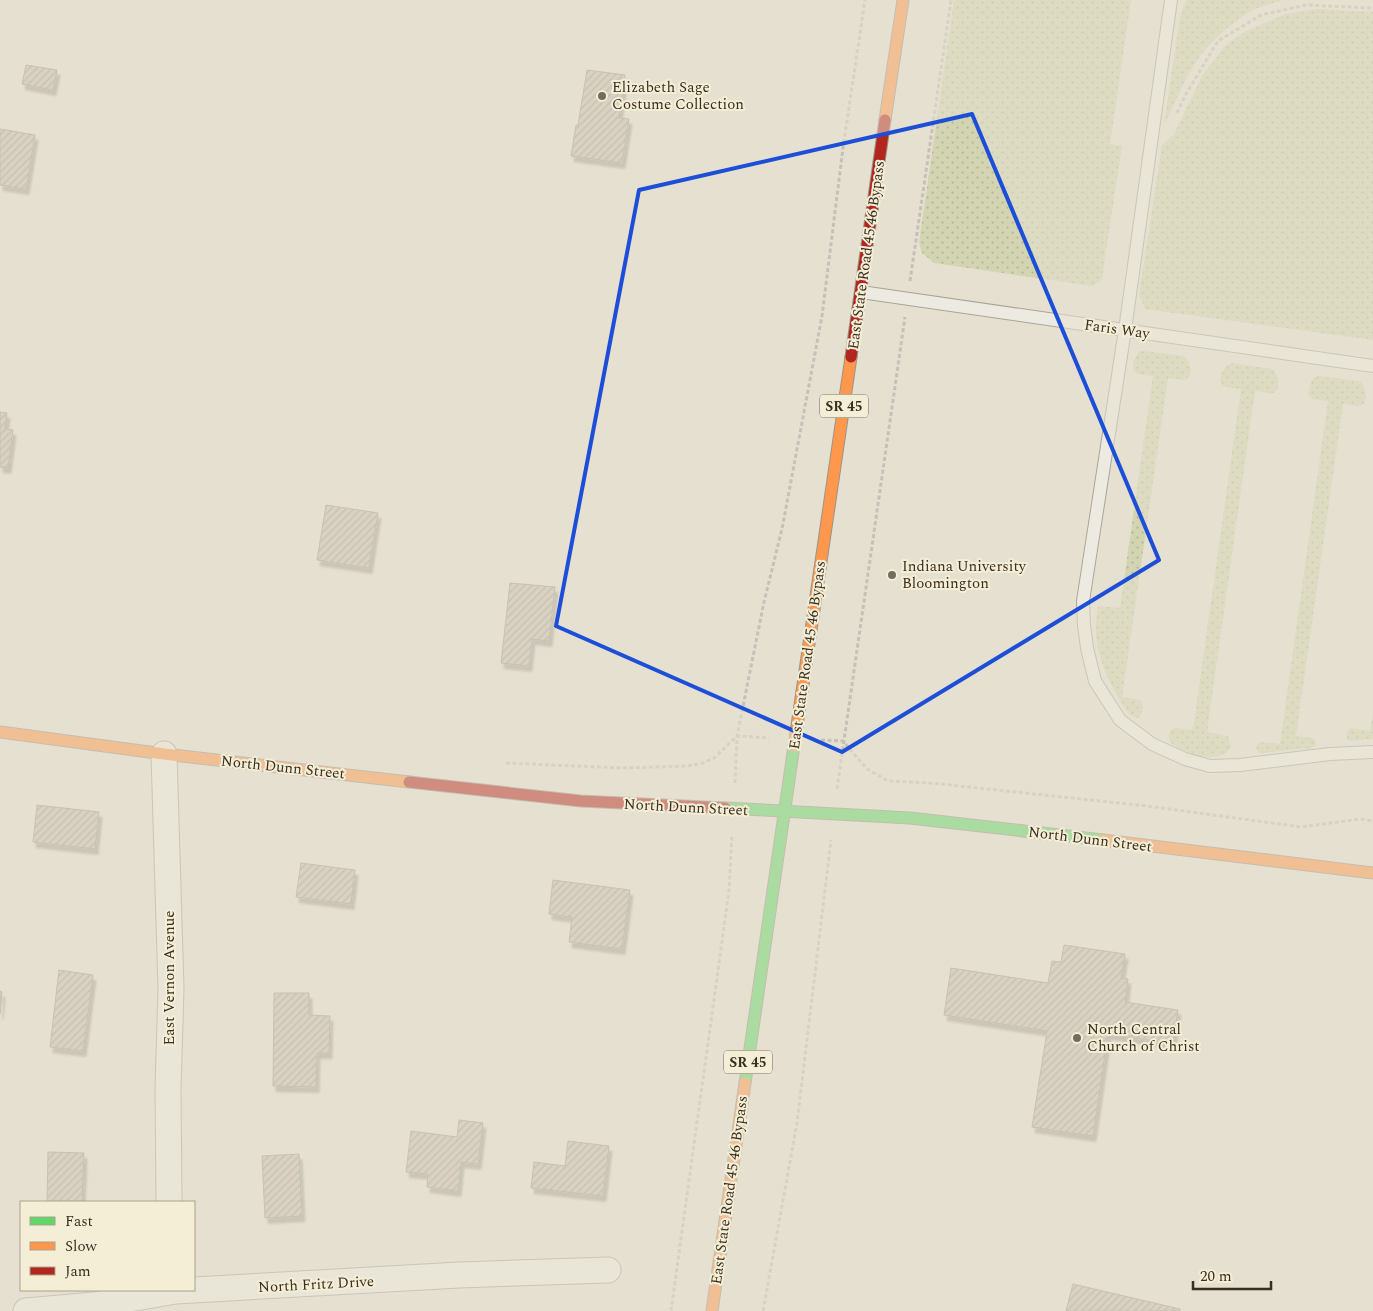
<svg xmlns="http://www.w3.org/2000/svg" width="1373" height="1311" viewBox="0 0 1373 1311" font-family="Spectral,serif">
	<style>
		.grass { fill: url(#grass-dots) }
		.building { fill: url(#building-hatch); stroke: #a59c8f; filter: url(#shadow) }
		.lines { fill: none; stroke-linecap: round; stroke-linejoin: round }
		.lane-casing { stroke: #aaa598; stroke-width: 14 }
		.street-casing { stroke: #aaa598; stroke-width: 27 }
		.fast-casing { stroke: #9a9488; stroke-width: 13 }
		.slow-casing { stroke: #9a9488; stroke-width: 13 }
		.jam-casing { stroke: #9a9488; stroke-width: 13 }
		.path { stroke: #c6c1b8; stroke-width: 3; stroke-dasharray: 4 2.5; stroke-linecap: butt }
		.lane { stroke: #edeae1; stroke-width: 12 }
		.street { stroke: #edeae1; stroke-width: 25 }
		.fast { stroke: #63d668; stroke-width: 11 }
		.slow { stroke: #ff974d; stroke-width: 11 }
		.jam { stroke: #b3261e; stroke-width: 11 }
		.marked { fill: none; stroke: #1d4ed8; stroke-width: 4; stroke-linejoin: round }
		.poi-dot { fill: #766c5e; stroke: #f5eed6; stroke-width: 2 }
		.labels { text-anchor: middle; stroke-width: 4; stroke-linejoin: round; paint-order: stroke }
		.shield { fill: #f5eed6; stroke: #726857; stroke-width: 1 }
		.shield-label { font-size: 14px; font-weight: bold; fill: #3a2e20 }
		.poi-label { font-size: 15px; fill: #3a2e20; stroke: #f5eed6; text-anchor: start }
		.street-label { font-size: 15px; fill: #3a2e20; stroke: #f5eed6 }
	</style>
	<defs>
		<pattern id="grass-dots" width="8" height="8" patternUnits="userSpaceOnUse" patternTransform="scale(1.25)"><rect width="8" height="8" fill="#d3d5b2"/><path d="M2 2h.1M6 6h.1" fill="none" stroke="#b6b799" stroke-width="1.8" stroke-linecap="round"/></pattern>
		<pattern id="building-hatch" width="6" height="6" patternUnits="userSpaceOnUse" patternTransform="scale(1.25)"><rect width="6" height="6" fill="#c9beb0"/><path d="M-1 1l2-2M0 6l6-6M5 7l2-2" fill="none" stroke="#a49b8f"/></pattern>
		<filter id="shadow"><feDropShadow dx="3" dy="5.5" stdDeviation="1" flood-color="#0004"/></filter>
	</defs>
	<rect width="100%" height="100%" fill="#e5e0d0"/>
	<g class="grass">
		<polygon points="954,0 1131,0 1110,144 1122,146 1102,278 1099,282 1092,286 934,263 922,253 919,243"/>
		<path d="M1188,0H1283C1271,4 1256,7 1246,14C1225,28 1205,46 1192,68C1181,86 1175,106 1164,124L1180,18L1184,6Z"/>
		<polygon points="1317,9 1373,12 1373,340 1145,309 1139,295 1162,145 1174,134 1202,76 1226,45 1246,31 1286,14"/>
		<path d="M1140,351H1144L1184,356C1191,361 1194,379 1184,380C1179,381 1172,378 1168,378L1122,697L1141,700C1143,706 1144,714 1138,718L1134,717L1130,715C1113,691 1098,663 1096,633C1095,624 1097,615 1098,606L1120,608L1153,376C1149,375 1141,376 1137,373C1128,369 1136,355 1140,351Z"/>
		<path d="M1232,363L1272,369C1279,374 1281,392 1272,393C1267,394 1260,391 1255,391L1207,732L1228,736L1231,746C1229,750 1226,754 1222,755C1209,761 1177,751 1169,740V734L1172,729L1176,728L1193,730L1241,389C1236,388 1229,388 1224,386C1216,382 1222,366 1232,363Z"/>
		<path d="M1319,376L1359,381C1367,386 1369,404 1360,406C1355,406 1348,404 1343,404L1296,736L1312,738L1316,741V745L1312,748L1260,753L1256,749L1258,744L1261,742L1280,744L1328,401L1312,399L1308,394C1310,386 1310,378 1319,376Z"/>
		<polygon points="1373,713 1373,739 1350,741 1347,739 1347,732 1350,728 1370,731"/>
	</g>
	<g class="building">
		<polygon points="26,65 57,70 53,90 22,84"/>
		<polygon points="587,70 625,75 619,118 629,119 622,163 571,156 576,125 578,125"/>
		<polygon points="0,129 35,135 26,189 0,185"/>
		<polygon points="0,412 7,413 5,429 13,430 8,468 0,467"/>
		<polygon points="326,505 378,513 369,568 317,560"/>
		<polygon points="510,583 555,587 549,641 532,639 529,666 501,663"/>
		<polygon points="37,805 99,812 95,849 33,842"/>
		<polygon points="301,863 355,870 351,904 296,897"/>
		<polygon points="553,880 630,890 622,949 569,942 572,917 549,914"/>
		<polygon points="1064,945 1125,954 1121,978 1128,979 1125,1002 1178,1010 1173,1044 1108,1034 1093,1136 1032,1127 1047,1031 944,1015 951,968 1048,983 1052,961 1061,962"/>
		<polygon points="59,970 93,975 83,1051 50,1047"/>
		<polygon points="0,991 2,992 0,1014"/>
		<polygon points="274,993 309,993 309,1015 330,1016 329,1053 317,1053 316,1087 273,1086"/>
		<polygon points="459,1120 483,1123 478,1164 461,1162 458,1191 427,1187 428,1174 406,1172 411,1131 457,1137"/>
		<polygon points="568,1141 609,1146 603,1196 531,1188 534,1162 565,1166"/>
		<polygon points="48,1152 84,1153 82,1202 47,1202"/>
		<polygon points="299,1154 302,1216 265,1218 262,1156"/>
		<polygon points="1073,1284 1180,1309 1180,1311 1066,1311"/>
	</g>
	<g class="lines">
		<defs>
			<g id="lane">
				<polyline points="1171,0 1125,330 1083,601 1084,625 1087,648 1095,681 1120,720 1152,744 1185,759 1210,766 1240,765 1330,754 1373,752"/>
				<polyline points="861,292 1373,366"/>
			</g>
			<g id="street">
				<polyline points="164,754 171,989 168,1089 169,1202"/>
				<polyline points="26,1311 94,1305 176,1291 459,1275 608,1270"/>
			</g>
			<g id="fast">
				<polyline points="725,808 910,818 1103,840"/>
				<polyline points="745,1083 794,746"/>
			</g>
			<g id="slow">
				<polyline points="885,120 903,0"/>
				<polyline points="0,732 164,754 409,782"/>
				<polyline points="794,746 851,357"/>
				<polyline points="1103,840 1373,873"/>
				<polyline points="712,1311 745,1083"/>
			</g>
			<g id="jam">
				<polyline points="851,357 885,120"/>
				<polyline points="409,782 581,801 725,808"/>
			</g>
		</defs>
		<use href="#lane" class="lane-casing"/>
		<use href="#street" class="street-casing"/>
		<use href="#fast" class="fast-casing"/>
		<use href="#slow" class="slow-casing"/>
		<use href="#jam" class="jam-casing"/>
		<g class="path">
			<polyline points="1177,113 1186,94 1218,41 1261,15 1306,5 1373,8"/>
			<polyline points="910,281 951,0"/>
			<polyline points="821,740 843,741 867,769 888,781 931,783 1147,806 1301,827 1360,819 1373,821"/>
			<polyline points="506,763 622,768 688,766 703,763 714,758 737,736 769,738"/>
			<polyline points="735,783 737,736 764,602 782,529 822,316 843,148 865,0"/>
			<polyline points="837,789 905,317"/>
			<polyline points="671,1311 729,891 732,834"/>
			<polyline points="763,1311 797,1123 831,840"/>
		</g>
		<use href="#lane" class="lane"/>
		<use href="#street" class="street"/>
		<use href="#fast" class="fast"/>
		<use href="#slow" class="slow"/>
		<use href="#jam" class="jam"/>
	</g>
	<path d="M0 0H1373V1311H0ZM972,114L1159,560L842,752L556,626L639,190Z" fill="#e5e0d0" fill-opacity=".55" fill-rule="evenodd"/>
	<path class="marked" d="M972,114L1159,560L842,752L556,626L639,190Z"/>
	<g class="poi-dot">
		<circle cx="602" cy="96" r="5"/>
		<circle cx="892" cy="575" r="5"/>
		<circle cx="1077" cy="1038" r="5"/>
	</g>
	<g class="labels">
		<g class="shield">
			<rect x="820" y="394.5" width="48" height="23" rx="4"/>
			<rect x="724" y="1050.5" width="48" height="23" rx="4"/>
		</g>
		<g class="shield-label">
			<text x="844" y="411">SR 45</text>
			<text x="748" y="1067">SR 45</text>
		</g>
		<g class="poi-label">
			<text x="612" y="92">Elizabeth Sage<tspan x="612" dy="17">Costume Collection</tspan></text>
			<text x="902" y="571">Indiana University<tspan x="902" dy="17">Bloomington</tspan></text>
			<text x="1087" y="1034">North Central<tspan x="1087" dy="17">Church of Christ</tspan></text>
		</g>
		<g class="street-label">
			<text transform="translate(866 255) rotate(-82)" y="5">East State Road 45 46 Bypass</text>
			<text transform="translate(1117 329) rotate(8)" y="5">Faris Way</text>
			<text transform="translate(807 655) rotate(-82)" y="5">East State Road 45 46 Bypass</text>
			<text transform="translate(283 767) rotate(6)" y="5">North Dunn Street</text>
			<text transform="translate(686 807) rotate(3)" y="5">North Dunn Street</text>
			<text transform="translate(1090 839) rotate(7)" y="5">North Dunn Street</text>
			<text transform="translate(169 978) rotate(-90)" y="5">East Vernon Avenue</text>
			<text transform="translate(729 1190) rotate(-82)" y="5">East State Road 45 46 Bypass</text>
			<text transform="translate(316 1284) rotate(-3)" y="5">North Fritz Drive</text>
		</g>
	</g>
	<rect x="20" y="1201" width="175" height="90" fill="#f5eed6" stroke="#aaa18d"/>
	<rect x="30" y="1217" width="25" height="8" fill="#63d668" stroke="#aaa18d"/>
	<text x="65" y="1226" font-size="15" fill="#3a2e20">Fast</text>
	<rect x="30" y="1242" width="25" height="8" fill="#ff974d" stroke="#aaa18d"/>
	<text x="65" y="1251" font-size="15" fill="#3a2e20">Slow</text>
	<rect x="30" y="1267" width="25" height="8" fill="#b3261e" stroke="#aaa18d"/>
	<text x="65" y="1276" font-size="15" fill="#3a2e20">Jam</text>
	<path d="M1193 1281v8h78v-8" fill="none" stroke="#3a2e20" stroke-width="2.5"/>
	<text x="1200" y="1281" font-size="15" fill="#3a2e20" stroke="#f5eed6" stroke-width="4" paint-order="stroke">20 m</text>
</svg>
